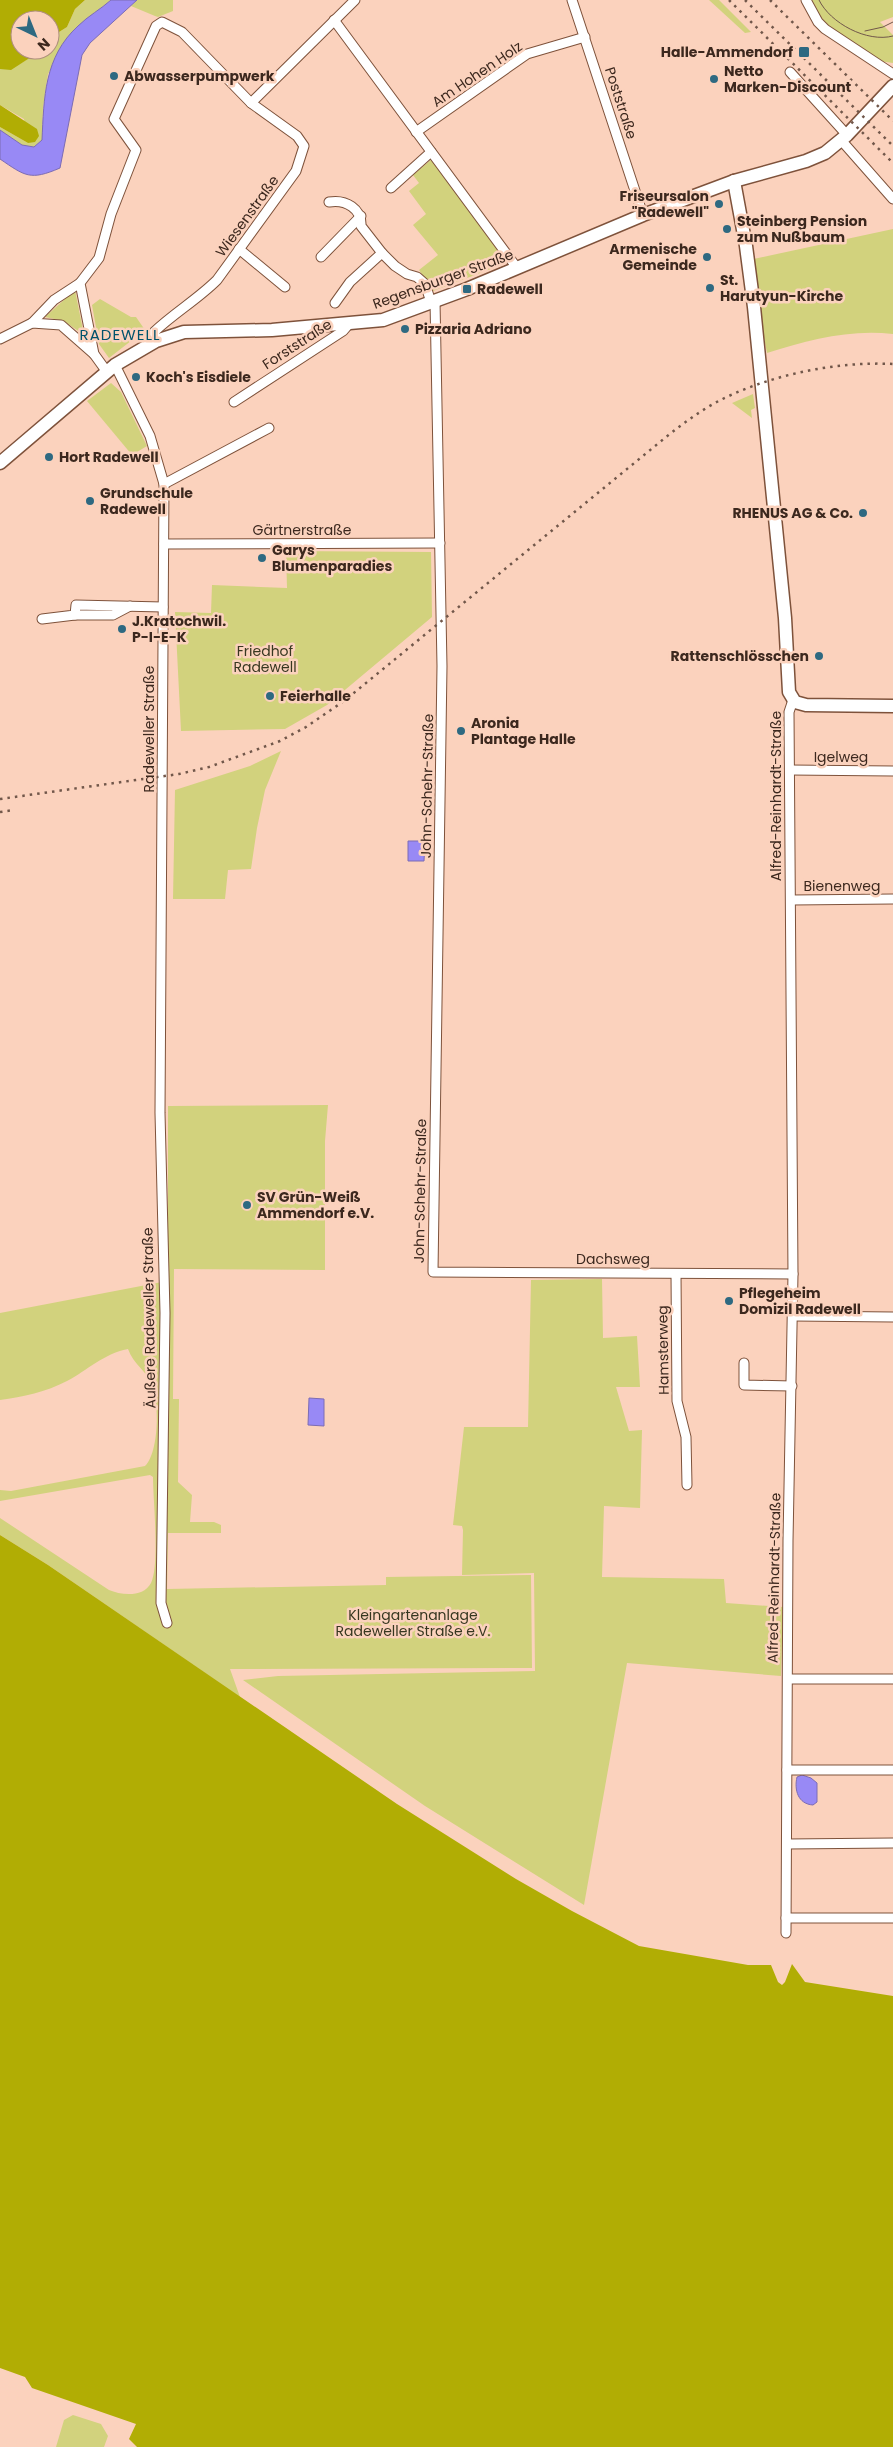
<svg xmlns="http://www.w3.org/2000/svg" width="893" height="2447" viewBox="0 0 893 2447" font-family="Poppins,sans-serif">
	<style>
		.green { fill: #d2d27d }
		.forest { fill: #b1ad04 }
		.water { fill: #9889f5; stroke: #7c6cb4 }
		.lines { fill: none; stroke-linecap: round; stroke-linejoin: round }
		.street-casing { stroke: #7e523b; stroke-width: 11 }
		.secondary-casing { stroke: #7e523b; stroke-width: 15 }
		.street { stroke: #fff; stroke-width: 9 }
		.secondary { stroke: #fff; stroke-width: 12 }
		.tram { stroke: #71574a; stroke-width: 1 }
		.rail { stroke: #71574a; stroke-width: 2.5; stroke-dasharray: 2.5 5; stroke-linecap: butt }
		.poi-dot { fill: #2e6981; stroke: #fbd2bd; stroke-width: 2 }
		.labels { text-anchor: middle; stroke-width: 5; stroke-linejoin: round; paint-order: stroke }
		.poi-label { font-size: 14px; font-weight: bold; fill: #3c281e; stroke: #fbd2bd; text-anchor: start }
		.street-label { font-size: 14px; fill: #3c281e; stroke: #fbd2bd }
		.park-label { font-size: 14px; fill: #373720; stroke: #fbd2bd }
		.neighbourhood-label { font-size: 15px; letter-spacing: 1px; fill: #00526c; stroke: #fbd2bd }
	</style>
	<rect width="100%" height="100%" fill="#fbd2bd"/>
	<g class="green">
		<path d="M85,0H111L77,27L48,74L43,108L42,140L34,147L22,145L0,130V127L28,143L24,119L0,105V69C22,70 32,50 50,50V43L59,32L67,27L75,9Z"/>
		<polygon points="137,0 173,0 173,11 158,17 155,16 131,6"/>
		<polygon points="709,0 719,0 751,32 745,33"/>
		<polygon points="810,0 893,0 893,17 880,22 893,35 893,63 879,61 823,23"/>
		<polygon points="432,159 509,262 433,291 419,270 438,255 413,225 426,214 409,191 419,183 413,175"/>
		<path d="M893,229V334C849,329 809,340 767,353L749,260Z"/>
		<polygon points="75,290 84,335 64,321 45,317"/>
		<polygon points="100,299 131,317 136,317 145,330 109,358 99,344 92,305"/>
		<polygon points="111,383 121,392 147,446 132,455 87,401"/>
		<polygon points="753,394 755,408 751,410 752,418 732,403"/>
		<polygon points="286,551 431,552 432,617 327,705 285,729 181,731 175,612 211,613 212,585 287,588"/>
		<polygon points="281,751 265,790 257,828 251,869 228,870 225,899 173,899 175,790 250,766"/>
		<path d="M328,1105L325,1141V1270L174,1269L173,1399H179L178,1482L192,1495L190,1522H214L221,1525V1533H168L167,1589L386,1585V1577L531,1575L532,1668L230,1669L240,1697L48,1565L0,1535V1518L109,1590C121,1595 143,1598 151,1583C160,1565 153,1500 153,1477L150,1475L0,1501V1490L11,1491L145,1466C159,1452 159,1405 153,1387C148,1372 133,1364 128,1349C103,1354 88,1370 67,1381C46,1392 23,1397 0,1400V1313L162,1282L168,1269V1106Z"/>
		<polygon points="602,1279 603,1338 637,1336 640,1387 616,1387 629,1431 642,1430 640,1508 604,1506 602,1577 724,1579 726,1603 783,1607 781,1676 627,1663 584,1905 425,1806 243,1680 278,1676 535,1671 534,1573 462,1575 463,1530 462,1526 453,1525 464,1427 528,1427 531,1280"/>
		<polygon points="73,2415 101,2424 108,2436 104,2447 56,2447 64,2420"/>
	</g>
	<g class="forest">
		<polygon points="0,0 85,0 75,9 67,27 59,32 50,43 50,20 20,20 20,50 42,50 11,70 0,69"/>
		<polygon points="0,105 37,129 39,136 35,142 28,143 0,127"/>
		<polygon points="0,1535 48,1565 397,1804 516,1879 572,1911 639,1946 748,1965 771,1965 778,1982 782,1985 785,1982 792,1964 805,1982 893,1996 893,2447 137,2447 129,2439 136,2424 32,2388 25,2377 0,2368"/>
	</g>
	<g class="water">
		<path d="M111,0H137L90,43L82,55L60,168C30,181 25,176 0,159V130L22,145L34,147L42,140C44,98 44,57 78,26C88,16 101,9 111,0Z"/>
		<polygon points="408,841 425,841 424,861 408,861"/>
		<polygon points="309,1398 324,1399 324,1426 308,1425"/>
		<path d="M802,1775L811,1778L817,1783V1802L813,1805C798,1804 794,1790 797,1777Z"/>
	</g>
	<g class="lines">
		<defs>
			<g id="street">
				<polyline points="572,0 643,215"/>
				<polyline points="806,0 818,22 825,29 893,74"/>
				<polyline points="334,20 517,268"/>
				<polyline points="790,72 847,135"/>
				<polyline points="251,103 355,0"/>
				<polyline points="416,132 527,54 585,37"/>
				<polyline points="841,140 893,199"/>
				<polyline points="391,188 431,152"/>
				<path d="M329,202C346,199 362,209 361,226L382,253L395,266L407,274L417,277L425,284L431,302"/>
				<polyline points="239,249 285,287"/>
				<polyline points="321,257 361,216"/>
				<polyline points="435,301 442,666 433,1272 793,1274"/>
				<polyline points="335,303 350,282 382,253"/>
				<polyline points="32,323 54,300 80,283"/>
				<polyline points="0,339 32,323 61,325 94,354"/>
				<polyline points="115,365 150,436 164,484 160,1113 165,1313 161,1603 167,1623"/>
				<path d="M107,372L94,354L80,283L99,258L111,214L136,150L114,119L156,26L162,22L182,32L251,103L297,136L304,146L296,171L217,280C198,299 174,313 154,332L156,341"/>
				<polyline points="234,402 343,331 349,324"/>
				<polyline points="164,484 269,428"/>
				<polyline points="164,544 440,543"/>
				<polyline points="75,615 113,615 130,606"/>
				<polyline points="42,619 75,615 76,605 163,607"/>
				<polyline points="790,770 893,771"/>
				<polyline points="792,900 893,899"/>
				<polyline points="676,1274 677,1401 686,1437 687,1485"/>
				<polyline points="793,1316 893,1317"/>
				<polyline points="744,1363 744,1385 792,1386"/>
				<polyline points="788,1679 893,1679"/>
				<polyline points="787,1770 893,1770"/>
				<polyline points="787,1844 893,1843"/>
				<polyline points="786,1918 893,1918"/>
				<polyline points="786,1933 788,1541 793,1274 789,712 793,700"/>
			</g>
			<g id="secondary">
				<polyline points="734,181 746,246 754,307 785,618 789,692 795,702 806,705 893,706"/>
				<polyline points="0,463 115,365 156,341 184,332 272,330 383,320 467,289 643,215 734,181 806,161 825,153 847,135 893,86"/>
			</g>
		</defs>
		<use href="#street" class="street-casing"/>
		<use href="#secondary" class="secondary-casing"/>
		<use href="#street" class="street"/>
		<use href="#secondary" class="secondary"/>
		<g class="tram">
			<path d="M819,0C830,23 867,43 893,36"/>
			<polyline points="865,31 883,27 893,22"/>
		</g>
		<g class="rail">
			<polyline points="729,0 893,163"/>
			<polyline points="745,0 893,146"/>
			<polyline points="770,0 893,121"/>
			<path d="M0,799L179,774L209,767L280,741L306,727L344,701L666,437C681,425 696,414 713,404C764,376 834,361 893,364"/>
			<polyline points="0,812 14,810"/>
		</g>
	</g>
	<g class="poi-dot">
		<rect x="798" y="46" width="12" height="12" rx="2.5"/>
		<circle cx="114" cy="76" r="5"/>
		<circle cx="714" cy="79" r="5"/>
		<circle cx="719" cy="204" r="5"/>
		<circle cx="727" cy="229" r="5"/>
		<circle cx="707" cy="257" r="5"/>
		<circle cx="710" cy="288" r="5"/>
		<rect x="462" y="284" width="10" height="10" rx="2.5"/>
		<circle cx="405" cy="329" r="5"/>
		<circle cx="136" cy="377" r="5"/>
		<circle cx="49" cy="457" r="5"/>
		<circle cx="90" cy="501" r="5"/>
		<circle cx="863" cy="513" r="5"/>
		<circle cx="262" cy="558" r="5"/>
		<circle cx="122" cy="629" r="5"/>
		<circle cx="819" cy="656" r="5"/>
		<circle cx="270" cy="696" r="5"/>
		<circle cx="461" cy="731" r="5"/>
		<circle cx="247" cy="1205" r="5"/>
		<circle cx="729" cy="1301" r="5"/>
	</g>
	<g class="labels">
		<g class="poi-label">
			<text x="793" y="57" text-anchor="end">Halle-Ammendorf</text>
			<text x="724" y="76">Netto<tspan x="724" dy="16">Marken-Discount</tspan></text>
			<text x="124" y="81">Abwasserpumpwerk</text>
			<text x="709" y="201" text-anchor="end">Friseursalon<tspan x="709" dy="16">"Radewell"</tspan></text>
			<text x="737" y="226">Steinberg Pension<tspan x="737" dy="16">zum Nußbaum</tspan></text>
			<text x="697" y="254" text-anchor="end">Armenische<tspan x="697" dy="16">Gemeinde</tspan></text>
			<text x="720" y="285">St.<tspan x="720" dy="16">Harutyun-Kirche</tspan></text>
			<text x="477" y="294">Radewell</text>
			<text x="415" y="334">Pizzaria Adriano</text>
			<text x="146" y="382">Koch's Eisdiele</text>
			<text x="59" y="462">Hort Radewell</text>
			<text x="100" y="498">Grundschule<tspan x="100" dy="16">Radewell</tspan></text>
			<text x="853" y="518" text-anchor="end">RHENUS AG &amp; Co.</text>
			<text x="272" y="555">Garys<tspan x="272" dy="16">Blumenparadies</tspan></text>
			<text x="132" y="626">J.Kratochwil.<tspan x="132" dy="16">P-I-E-K</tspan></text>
			<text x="809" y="661" text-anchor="end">Rattenschlösschen</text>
			<text x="280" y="701">Feierhalle</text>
			<text x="471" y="728">Aronia<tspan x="471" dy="16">Plantage Halle</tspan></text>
			<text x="257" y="1202">SV Grün-Weiß<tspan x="257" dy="16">Ammendorf e.V.</tspan></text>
			<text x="739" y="1298">Pflegeheim<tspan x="739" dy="16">Domizil Radewell</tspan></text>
		</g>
		<g class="street-label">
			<text transform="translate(477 74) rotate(-34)" y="5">Am Hohen Holz</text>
			<text transform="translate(621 103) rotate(72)" y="5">Poststraße</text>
			<text transform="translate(247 216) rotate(-54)" y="5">Wiesenstraße</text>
			<text transform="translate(443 279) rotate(-20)" y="5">Regensburger Straße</text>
			<text transform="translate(297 344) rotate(-33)" y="5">Forststraße</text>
			<text x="302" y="535">Gärtnerstraße</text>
			<text transform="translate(149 729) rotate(-90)" y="5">Radeweller Straße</text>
			<text x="841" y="762">Igelweg</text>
			<text transform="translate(427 786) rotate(-89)" y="5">John-Schehr-Straße</text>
			<text transform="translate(776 796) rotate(-90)" y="5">Alfred-Reinhardt-Straße</text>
			<text x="842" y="891">Bienenweg</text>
			<text transform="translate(420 1191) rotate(-89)" y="5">John-Schehr-Straße</text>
			<text x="613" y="1264">Dachsweg</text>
			<text transform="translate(149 1318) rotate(-91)" y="5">Äußere Radeweller Straße</text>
			<text transform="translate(663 1350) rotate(-91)" y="5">Hamsterweg</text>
			<text transform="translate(774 1578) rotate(-89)" y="5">Alfred-Reinhardt-Straße</text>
		</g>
		<g class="park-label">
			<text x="265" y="656">Friedhof<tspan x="265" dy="16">Radewell</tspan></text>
			<text x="413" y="1620">Kleingartenanlage<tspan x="413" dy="16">Radeweller Straße e.V.</tspan></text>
		</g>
		<g class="neighbourhood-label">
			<text x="120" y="340">RADEWELL</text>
		</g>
	</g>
	<g transform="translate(35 35) rotate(137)"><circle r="24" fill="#fbd2bd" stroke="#af8e7d"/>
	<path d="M0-4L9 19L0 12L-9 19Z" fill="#2e6981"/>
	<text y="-8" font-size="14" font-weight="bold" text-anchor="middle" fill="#3c281e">N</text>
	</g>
</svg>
